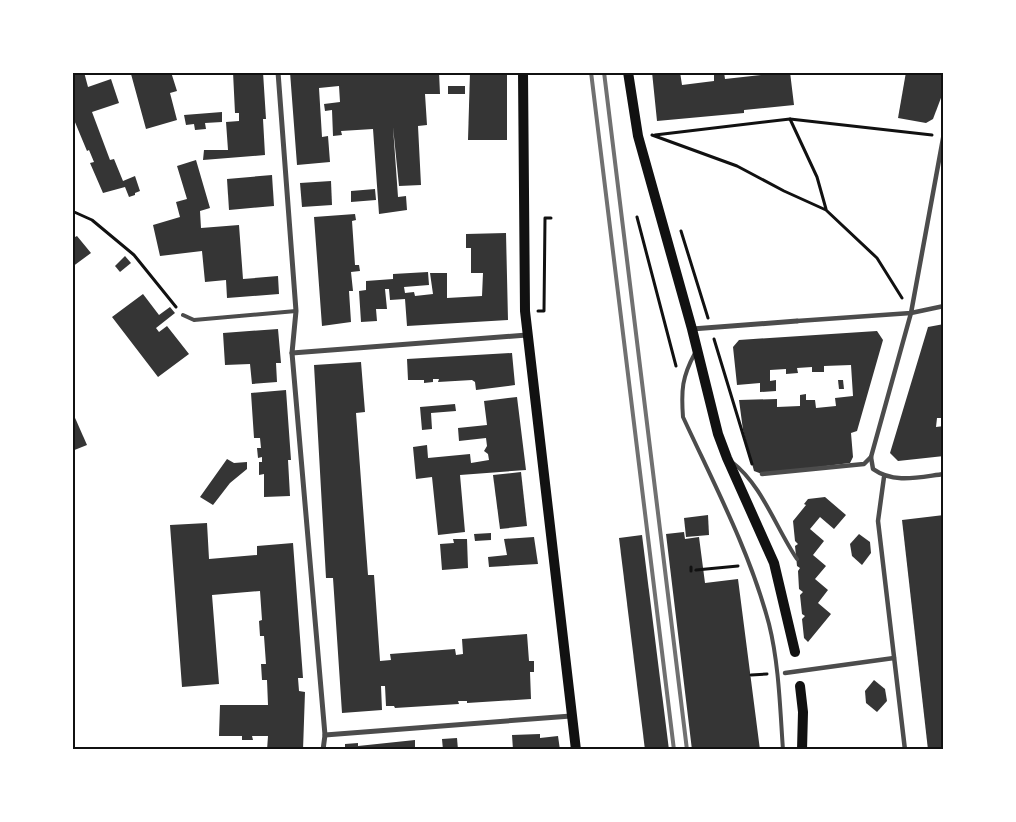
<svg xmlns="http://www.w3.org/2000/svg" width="1016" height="822" viewBox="0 0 1016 822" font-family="'Exo 2',sans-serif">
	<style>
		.building { fill: #353535 }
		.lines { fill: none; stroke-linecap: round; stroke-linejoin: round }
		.path { stroke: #111; stroke-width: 3 }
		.service { stroke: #4c4c4c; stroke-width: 4 }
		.pedestrian { stroke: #4c4c4c; stroke-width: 4.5 }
		.minor { stroke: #4c4c4c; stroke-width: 5 }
		.secondary { stroke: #111; stroke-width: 10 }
		.rail { stroke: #707070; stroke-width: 4 }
		.neatline { fill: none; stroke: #111; stroke-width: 2 }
	</style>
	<rect width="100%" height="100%" fill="#fff"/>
	<g class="building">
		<polygon points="72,72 84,72 88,87 111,79 119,103 92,112 110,160 114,159 123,181 135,176 140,191 135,193 135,195 129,197 125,187 103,193 90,163 94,162 89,150 87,151 72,115"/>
		<polygon points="137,72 171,72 177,91 170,93 177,120 146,129 131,74"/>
		<polygon points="233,72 263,72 266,119 263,119 265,155 203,160 204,150 228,150 226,122 239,121 239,113 235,113"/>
		<polygon points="290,72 439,72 440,94 425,94 427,125 418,126 421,185 399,186 393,127 398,197 406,196 407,210 379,214 373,129 341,131 342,135 333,136 332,110 325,111 324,104 340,102 339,86 319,88 322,137 328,136 330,162 297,165"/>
		<polygon points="470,72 507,72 507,140 468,140"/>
		<polygon points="652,72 680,72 682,85 714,81 714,72 724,72 725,79 761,75 761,72 790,72 794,105 744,110 744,113 657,121"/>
		<polygon points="906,72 944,72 944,90 933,119 926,123 898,118"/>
		<rect x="448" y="86" width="17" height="8"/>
		<polygon points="222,112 222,122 205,123 206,129 195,130 194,124 186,125 184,115"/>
		<polygon points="196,160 210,208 200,211 201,228 239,225 243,279 278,276 279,294 227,298 226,280 205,282 202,251 160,256 153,225 180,217 176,202 187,199 177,166"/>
		<polygon points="272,175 274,206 229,210 227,179"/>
		<polygon points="331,181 332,205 302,207 300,183"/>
		<polygon points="375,189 376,200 351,202 351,191"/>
		<polygon points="355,214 356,220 352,221 355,265 359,265 360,271 351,272 353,291 349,291 351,322 322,326 314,217"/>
		<polygon points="506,233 508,320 407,326 405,299 390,300 389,289 385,289 387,309 376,309 377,321 361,322 359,291 366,290 366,281 393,279 393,274 428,272 429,285 404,287 405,293 414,292 415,296 433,294 430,273 447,273 447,298 482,296 483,273 471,273 471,248 466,248 466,234"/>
		<polygon points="72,234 75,237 77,236 91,253 72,267"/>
		<polygon points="125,256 131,263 120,272 115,266"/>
		<polygon points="143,294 159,315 170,307 175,313 156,328 159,332 167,326 189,354 158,377 112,317"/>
		<polygon points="944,324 944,418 937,418 936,427 944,426 944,456 898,461 890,453 928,327"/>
		<polygon points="278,329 281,363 276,363 277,382 252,384 250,364 225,365 223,333"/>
		<polygon points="877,331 883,340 857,431 851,433 853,457 850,463 762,474 754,471 743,430 739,400 777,399 777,407 800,406 800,395 806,394 806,400 815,400 816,408 836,406 835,398 853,396 851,365 824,366 824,372 812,372 812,367 797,368 798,373 786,374 786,369 770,370 770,381 776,380 776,391 760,392 760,383 737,385 733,347 739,340"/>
		<polygon points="512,353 515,385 476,390 475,382 472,380 438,382 439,379 433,379 433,382 424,383 424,380 408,380 407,359"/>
		<polygon points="361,362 365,412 356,413 368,575 374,575 380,661 391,660 390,654 455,649 456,655 463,654 462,639 527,634 529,661 534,661 534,672 530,672 531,699 467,703 467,701 458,701 459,704 395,708 394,706 386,706 385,686 381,686 382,710 342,713 333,578 326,578 314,365"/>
		<polygon points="838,380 843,380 844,389 839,389"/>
		<polygon points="286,390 291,460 288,460 290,496 264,497 264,474 259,475 259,462 262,462 262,457 258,458 257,448 261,448 260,438 254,438 251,393"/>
		<polygon points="517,397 526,470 460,475 465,532 438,535 432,477 416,479 413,447 427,445 428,458 470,454 471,463 489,460 488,454 484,451 487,446 486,438 459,441 458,428 487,425 484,401"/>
		<polygon points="455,404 456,411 431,413 432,429 422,430 420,407"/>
		<polygon points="72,411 87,445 72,451"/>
		<polygon points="227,459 234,463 247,462 247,469 230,483 213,505 200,497"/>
		<polygon points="521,472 527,526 500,529 493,475"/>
		<polygon points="825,497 846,515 834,529 820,517 810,529 824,541 813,555 826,566 815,579 828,590 818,603 831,614 808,642 804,638 802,619 805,616 802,614 800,595 803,592 799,589 798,571 800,568 797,566 795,546 798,544 795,541 793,521 806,505 804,504 808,499"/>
		<polygon points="708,515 709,535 686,537 684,518"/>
		<polygon points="944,515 944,750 928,750 902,520"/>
		<polygon points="207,523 209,559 257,555 257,546 293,543 303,678 298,678 299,691 305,692 303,750 267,750 268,736 252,736 253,740 242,740 242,736 219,736 220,705 268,705 267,680 262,680 261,664 266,664 264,636 260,636 259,621 262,620 260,591 212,595 219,684 182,687 170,525"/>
		<polygon points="684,532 685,539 699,537 705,583 738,579 760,750 692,750 666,534"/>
		<polygon points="491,533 491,540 475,541 474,534"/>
		<polygon points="859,534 870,542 871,553 862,565 852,556 850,544"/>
		<polygon points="642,535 669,750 645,750 619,538"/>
		<polygon points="534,537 538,564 489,567 488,557 507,555 504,539"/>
		<polygon points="453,539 467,539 468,568 442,570 440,544 454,543"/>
		<polygon points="874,680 885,689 887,701 877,712 866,703 865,691"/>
		<polygon points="540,734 540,738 558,736 560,750 513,750 512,735"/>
		<polygon points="457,738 458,750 443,750 442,739"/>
		<polygon points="415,740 415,750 345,750 345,744 358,743 358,746"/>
	</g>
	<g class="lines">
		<g class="path">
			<polyline points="790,119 817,177 826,209"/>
			<polyline points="652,135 737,166 784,191 826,210 877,258 902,298"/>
			<polyline points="655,135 790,119 932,135"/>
			<polyline points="72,211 92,220 134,255 176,307"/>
			<polyline points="637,217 676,366"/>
			<polyline points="681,231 708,318"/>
			<polyline points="538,311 544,311 545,218 551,218"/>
			<polyline points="714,339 752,464"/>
			<polyline points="691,567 691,571"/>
			<polyline points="696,570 738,566"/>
			<polyline points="751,675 767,674"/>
		</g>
		<g class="service">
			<polyline points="183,315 194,320 296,311"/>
			<path d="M695,353C682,377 681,390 683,417C714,484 750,552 769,624C779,664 780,708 783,750"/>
			<path d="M732,462C762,485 776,528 797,559"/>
		</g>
		<g class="pedestrian">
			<path d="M944,133L911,313L871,457L873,469C894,484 919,477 944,474"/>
			<polyline points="797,321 911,313 944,306"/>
			<polyline points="762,474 864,464 871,457"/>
			<polyline points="884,477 878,521 905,750"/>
			<polyline points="785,673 894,658"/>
		</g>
		<g class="minor">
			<polyline points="278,72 296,311 292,353 325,735 323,750"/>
			<polyline points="692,329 797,321"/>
			<polyline points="292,353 527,335"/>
			<polyline points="325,735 571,716"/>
		</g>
		<g class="secondary">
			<polyline points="523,72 525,311 576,750"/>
			<polyline points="628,72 638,136 692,329 718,434 727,458 774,563 795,652"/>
			<polyline points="800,686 803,712 802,750"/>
		</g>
		<g class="rail">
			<polyline points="591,72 674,750"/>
			<polyline points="604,72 687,750"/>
		</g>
	</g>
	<rect width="1016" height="822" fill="none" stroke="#ffffff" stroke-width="148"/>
	<rect x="74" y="74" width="868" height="674" class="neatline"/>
</svg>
